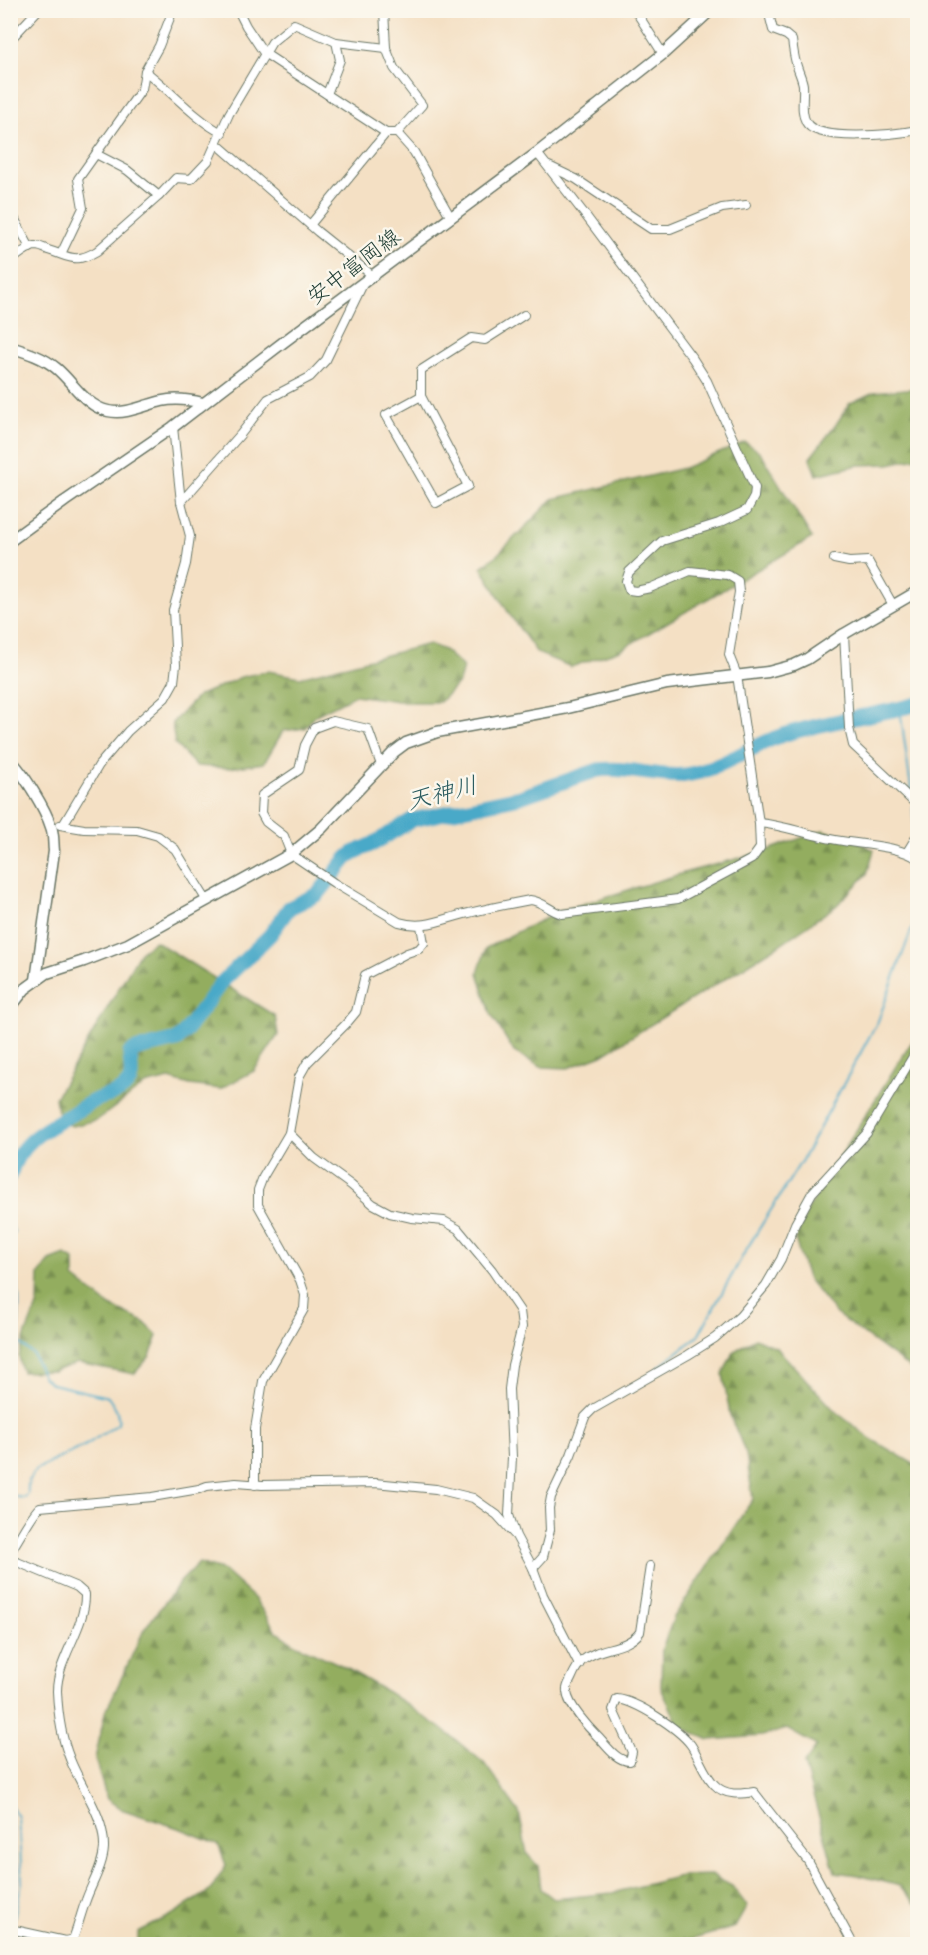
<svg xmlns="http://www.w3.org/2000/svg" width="928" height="1955" viewBox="0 0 928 1955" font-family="'Shantell Sans','Klee One',sans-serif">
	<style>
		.forest { fill: url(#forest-firs); stroke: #59754a; stroke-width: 1.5 }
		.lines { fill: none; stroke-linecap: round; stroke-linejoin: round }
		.stream { stroke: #49a9c8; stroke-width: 2 }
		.river { stroke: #49a9c8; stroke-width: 15 }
		.street-casing { stroke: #6a7666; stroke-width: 10 }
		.secondary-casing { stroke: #6a7666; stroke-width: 13 }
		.street { stroke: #fff; stroke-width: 8 }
		.secondary { stroke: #fff; stroke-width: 10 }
		.labels { text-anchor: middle; stroke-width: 5; stroke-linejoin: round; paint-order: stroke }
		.street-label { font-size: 22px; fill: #1f3d34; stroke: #fbf7ec }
		.water-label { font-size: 24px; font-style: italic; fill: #2c5d60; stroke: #fbf7ec }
	</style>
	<defs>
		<pattern id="forest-firs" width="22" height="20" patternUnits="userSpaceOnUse" patternTransform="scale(1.5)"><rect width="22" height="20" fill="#93ad5f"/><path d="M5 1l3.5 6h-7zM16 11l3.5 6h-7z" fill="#778e4f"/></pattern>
	</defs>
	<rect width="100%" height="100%" fill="#fbf7ec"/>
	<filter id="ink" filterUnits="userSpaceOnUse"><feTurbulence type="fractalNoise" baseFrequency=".0167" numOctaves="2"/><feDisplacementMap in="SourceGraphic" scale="12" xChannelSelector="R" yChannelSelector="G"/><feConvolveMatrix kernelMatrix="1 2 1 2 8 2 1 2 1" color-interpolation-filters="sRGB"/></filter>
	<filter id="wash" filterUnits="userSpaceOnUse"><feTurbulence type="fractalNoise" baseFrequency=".008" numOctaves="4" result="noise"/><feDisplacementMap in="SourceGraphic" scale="24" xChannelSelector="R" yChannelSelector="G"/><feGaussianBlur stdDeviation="1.35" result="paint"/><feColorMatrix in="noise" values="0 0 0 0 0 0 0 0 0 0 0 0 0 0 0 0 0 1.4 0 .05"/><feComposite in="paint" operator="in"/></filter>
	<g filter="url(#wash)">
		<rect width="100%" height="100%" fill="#f4e0c4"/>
		<g class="forest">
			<polygon points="917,388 917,458 889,464 859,465 816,475 810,458 835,426 850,403 874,392"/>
			<polygon points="745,442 760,452 812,538 620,650 571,667 537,653 510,615 481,567 496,556 553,499 684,468"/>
			<polygon points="429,644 444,650 463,667 459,682 440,702 405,702 355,695 314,716 305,728 283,731 264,763 229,768 196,766 175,744 172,723 198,696 241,677 268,671 300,677"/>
			<polygon points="823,830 853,839 874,850 867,874 836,906 776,947 602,1055 568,1068 541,1067 514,1052 491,1014 478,973 486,948 525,928 566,909 687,872 763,852"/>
			<polygon points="155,941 275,1016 278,1035 254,1071 220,1089 190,1085 169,1079 145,1085 97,1120 72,1126 59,1119 55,1098 140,952"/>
			<polygon points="917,1034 917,1373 836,1314 807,1278 795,1239 810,1205 898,1063"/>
			<polygon points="65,1255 74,1260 74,1278 110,1306 144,1322 158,1336 150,1356 134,1374 78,1363 54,1371 22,1372 19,1356 26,1333 38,1304 39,1274 50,1261"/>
			<polygon points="755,1338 777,1348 836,1412 871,1439 917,1466 918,1704 911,1716 911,1752 918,1767 917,1905 900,1886 858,1875 835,1872 804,1764 817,1746 787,1729 762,1736 709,1740 679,1726 661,1688 662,1649 674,1617 753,1499 746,1454 730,1415 723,1374 733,1352"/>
			<polygon points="199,1563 224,1571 254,1598 276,1631 297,1645 341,1665 389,1693 441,1728 484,1763 519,1812 527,1854 538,1866 541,1889 554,1899 612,1893 681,1876 711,1875 732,1886 747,1906 735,1927 676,1944 138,1944 138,1932 170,1916 210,1891 226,1865 218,1844 184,1830 121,1809 107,1799 95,1759 105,1713 145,1628 181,1581"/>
		</g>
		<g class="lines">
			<g class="stream">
				<polyline points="900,709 912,795"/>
				<polyline points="913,807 915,834"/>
				<polyline points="916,861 918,882"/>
				<polyline points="10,1222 14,1232 10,1239"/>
				<path d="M10,1263C22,1290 20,1313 16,1341L33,1354L43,1377L52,1384L108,1397C114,1406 120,1413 118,1424L86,1445L37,1469C30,1475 27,1484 28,1494L25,1498L10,1496"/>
				<polyline points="659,1367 698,1336 746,1250 802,1160 878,1021 918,912"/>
				<polyline points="10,1804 18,1817 22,1882 12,1927"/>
				<polyline points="10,1942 11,1933"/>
			</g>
			<path class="river" d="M10,1175C18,1144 43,1130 70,1115C79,1110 88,1103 98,1099C109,1095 128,1091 131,1077C132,1070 130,1060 130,1053L135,1050L177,1040L185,1032L221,983L270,935L289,908L318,894L347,858L353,853L373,844L412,820L520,797L598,770C627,766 656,778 685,775C721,770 750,746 783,735C827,721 873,716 918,704"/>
		</g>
	</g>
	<g filter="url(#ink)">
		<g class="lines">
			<defs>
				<g id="street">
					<path d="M173,10L159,46L145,71C170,90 196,120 222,133"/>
					<polyline points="238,10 246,26 264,53 386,133 397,133 414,152 451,218"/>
					<polyline points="384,10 386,48 394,68 422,105 397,133"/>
					<polyline points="635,10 663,54"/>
					<path d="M768,10L773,30L786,35L792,40C793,48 794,56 796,63C798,71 802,78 803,85C804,97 800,111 806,122C816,143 897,134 918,130"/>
					<polyline points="10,40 38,10"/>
					<polyline points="327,94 340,60 336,42"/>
					<polyline points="217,144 318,232 373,276"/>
					<polyline points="96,154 127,170 159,196"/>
					<polyline points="549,166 576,179 651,229 670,229 722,208 746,205"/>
					<polyline points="10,210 30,248"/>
					<polyline points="310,225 386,133"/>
					<polyline points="61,254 83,208 78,179 142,89 145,71"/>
					<path d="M10,261C17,257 26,247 35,246C39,246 44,248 48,250C71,257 75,264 97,251L159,196L176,178L191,179L208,161L229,114L272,42L294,24L336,42L386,48"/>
					<polyline points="421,396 386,415 436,503 468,486 421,396 421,370 471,338 485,340 524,315"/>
					<polyline points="181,502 240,435 268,399 310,377 326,360 363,284"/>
					<polyline points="834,559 849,562 868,561 893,605"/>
					<polyline points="844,634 849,728 853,745 918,806"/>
					<path d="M381,765L368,729L333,721L314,728L305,745L299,770L262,795L261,813L266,822L284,836L291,854L334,883L399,922C425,930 444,918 469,913C489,908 509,904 530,900C542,901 550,911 562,914L678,899L752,859L760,848L759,823L737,675L729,655L739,592L738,581L728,575L690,571L650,588L636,591L629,590L626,581L629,572L662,541L719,523L747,510L754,497L755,488L707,381L693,359L586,216L537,153"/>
					<path d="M759,823C781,825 800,832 822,837C850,845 895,843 918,859"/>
					<polyline points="60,825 84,829 137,830 158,836 175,849 207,901"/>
					<polyline points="63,825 99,765 128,731 165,698 174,682 176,665 173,610 186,564 190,536 181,502 173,427"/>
					<polyline points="907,852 918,834"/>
					<polyline points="289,1133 314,1158 351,1185 373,1204 390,1213 412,1218 444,1221 458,1229 492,1270 520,1311 522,1327 512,1365 509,1389 512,1457 509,1515 516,1536 533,1568 543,1595 579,1665"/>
					<polyline points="255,1485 255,1429 263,1381 304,1309 305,1295 300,1280 258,1205 258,1190 263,1177 289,1133 299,1077 307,1063 346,1024 356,1012 365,975 407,953 419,949 424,943 421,926"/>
					<path d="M10,1552C17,1543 33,1511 40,1507L152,1497L199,1489L207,1486L236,1483L262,1485L375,1483L436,1489L473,1498L497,1515L514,1534"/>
					<path d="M10,1559L77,1587L85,1594C86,1627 57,1659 57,1691C58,1714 61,1737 70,1759C81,1788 105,1816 104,1848C103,1866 92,1883 86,1900C81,1913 78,1927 73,1939L65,1941L10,1929"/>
					<path d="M650,1566L640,1632C627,1650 600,1646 583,1660C577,1665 574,1672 571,1679C569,1683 566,1687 567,1692C568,1705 588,1727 598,1737C606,1745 617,1762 630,1761L632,1752L613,1710L617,1699C637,1701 679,1729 691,1745C699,1757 705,1776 715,1785C725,1796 741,1794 754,1792L808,1861L853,1944"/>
					<polyline points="533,1568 543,1557 550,1530 549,1508 551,1497 571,1455 585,1417 593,1409 688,1355 715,1338 740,1316 766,1285 781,1259 795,1224 812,1193 867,1133 918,1048"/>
				</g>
				<g id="secondary">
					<path d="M10,347C26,352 43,357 56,368C73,382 85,406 108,411C126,415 145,405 162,401C176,398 190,400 203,403"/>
					<polyline points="10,541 65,501 173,427 285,341 537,153 663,54 711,10"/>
					<path d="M10,760C23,772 46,810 51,827C54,834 53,843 54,851L36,980"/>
					<polyline points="10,1008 25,989 47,973 84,961 128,944 291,854 321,829 394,752 406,743 437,732 568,708 667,684 768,672 794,665 807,659 844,634 918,591"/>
				</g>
			</defs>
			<use href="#street" class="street-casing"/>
			<use href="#secondary" class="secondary-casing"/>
			<use href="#street" class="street"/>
			<use href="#secondary" class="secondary"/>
		</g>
	</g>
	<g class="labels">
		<g class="street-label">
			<text transform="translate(353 266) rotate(-37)" y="8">安中富岡線</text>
		</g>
		<g class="water-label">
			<text transform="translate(442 793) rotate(-14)" y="8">天神川</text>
		</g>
	</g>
	<rect width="928" height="1955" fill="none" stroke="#fbf7ec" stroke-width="36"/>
</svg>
